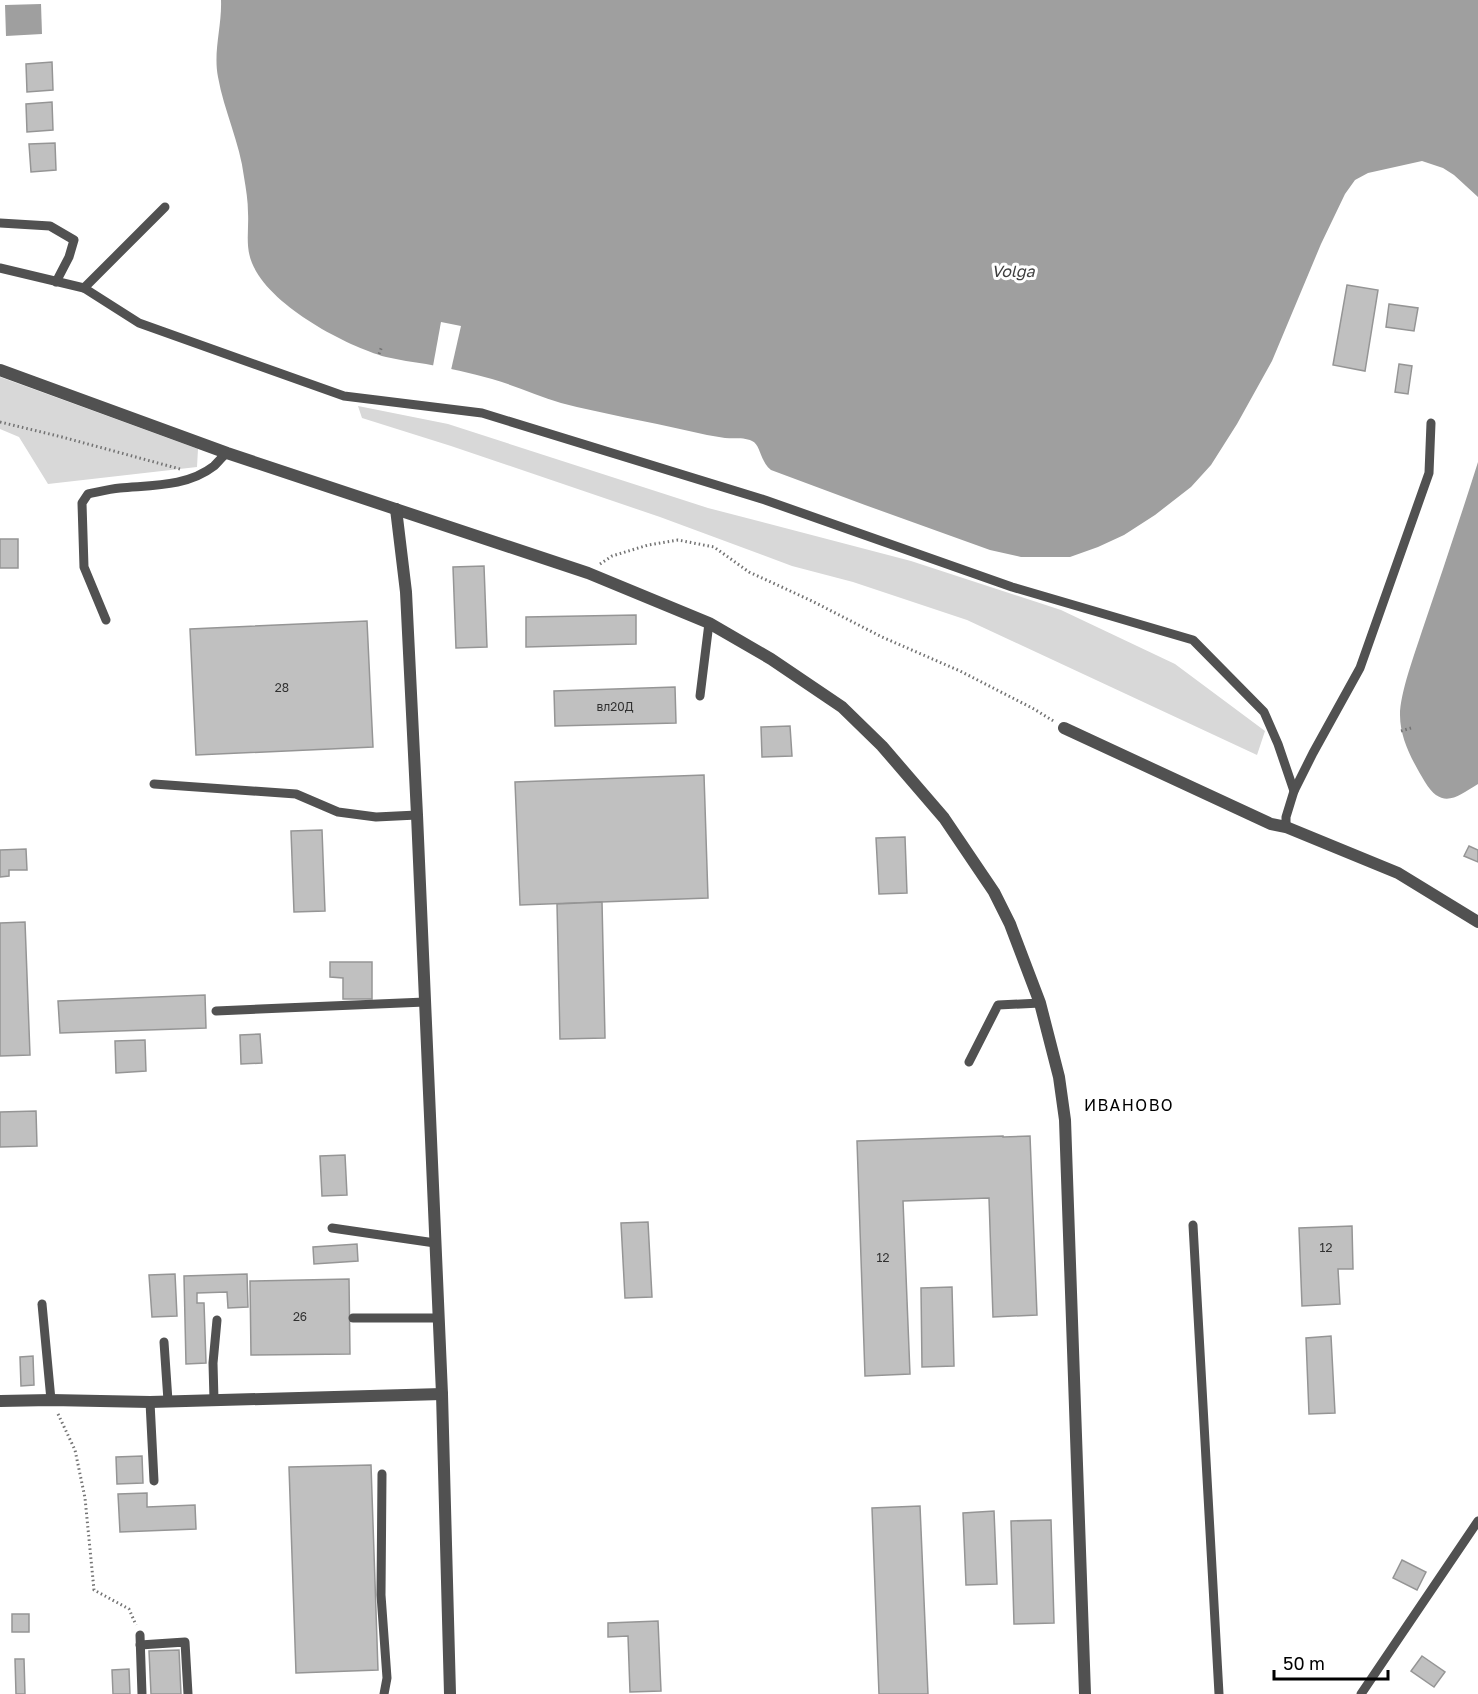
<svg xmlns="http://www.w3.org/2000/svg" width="1478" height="1694" viewBox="0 0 1478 1694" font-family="'Golos Text',sans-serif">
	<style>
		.green { fill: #d8d8d8 }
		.water { fill: #9f9f9f }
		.pier { fill: #fff }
		.building { fill: #c0c0c0; stroke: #959595; stroke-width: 1.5 }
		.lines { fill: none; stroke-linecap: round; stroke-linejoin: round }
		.path { stroke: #737373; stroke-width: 3; stroke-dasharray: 1.5 3; stroke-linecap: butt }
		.lane { stroke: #515151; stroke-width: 9 }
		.street { stroke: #515151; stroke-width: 12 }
		.labels { text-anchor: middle; stroke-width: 6; stroke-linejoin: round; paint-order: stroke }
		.number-label { font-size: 12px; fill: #303030 }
		.water-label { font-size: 16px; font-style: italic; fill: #404040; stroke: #fff }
		.neighbourhood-label { font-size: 16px; letter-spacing: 1.5px; fill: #000; stroke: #fff }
	</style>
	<rect width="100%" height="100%" fill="#fff"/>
	<g class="green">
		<polygon points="0,377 198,449 197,467 48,484 19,437 0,429"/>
		<polygon points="358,406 448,424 708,508 911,561 1061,610 1175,664 1265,731 1257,755 967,620 853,582 792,566 660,517 451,446 362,418"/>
	</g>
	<g class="water">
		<path d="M221,0H1478V197L1454,175L1443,168L1422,161L1368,173L1355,180L1345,194L1321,244L1272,361L1237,424L1211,465L1191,487L1155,515L1124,535L1098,547L1070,557H1021L990,550L865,505L771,470C760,462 761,445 752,441C744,437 733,439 725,438C713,436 701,434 689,431C647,421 603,414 561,403C538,396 516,386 492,379C471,373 448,368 426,364C413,362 399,360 386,357C344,345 269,305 252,263C245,246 249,230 248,213C248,201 246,189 244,177C240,143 224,111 218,77C213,52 222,26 221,0Z"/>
		<polygon points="41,4 42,34 6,36 5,5"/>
		<path d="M1478,462V784C1457,797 1442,810 1425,782C1413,762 1400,739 1400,715C1400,693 1415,653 1422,631C1441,575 1460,519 1478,462Z"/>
	</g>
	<polygon class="pier" points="441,322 461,326 451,370 433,366"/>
	<g class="building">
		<polygon points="52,62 53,90 27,92 26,64"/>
		<polygon points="52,102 53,130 27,132 26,104"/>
		<polygon points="55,143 56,170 31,172 29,144"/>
		<polygon points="1347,285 1378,290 1365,371 1333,365"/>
		<polygon points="1389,304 1418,308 1414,331 1386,327"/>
		<polygon points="1399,364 1412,366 1408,394 1395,392"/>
		<rect x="0" y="539" width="18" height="29"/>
		<polygon points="484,566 487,647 456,648 453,567"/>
		<polygon points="636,615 636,644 526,647 526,617"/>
		<polygon points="367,621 373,747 196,755 190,629"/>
		<polygon points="675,687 676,723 555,726 554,691"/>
		<polygon points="790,726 792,756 762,757 761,727"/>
		<polygon points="704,775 708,898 520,905 515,782"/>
		<polygon points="322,830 325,911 294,912 291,831"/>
		<polygon points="905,837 907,893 879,894 876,838"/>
		<polygon points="1469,846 1478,850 1478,862 1464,856"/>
		<polygon points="26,849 27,870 9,870 9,876 0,877 0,850"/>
		<polygon points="602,902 605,1038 560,1039 557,904"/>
		<polygon points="25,922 30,1055 0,1056 0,923"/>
		<polygon points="330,962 372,962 372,999 343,999 343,978 330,977"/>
		<polygon points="205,995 206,1028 60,1033 58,1001"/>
		<polygon points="260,1034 262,1063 241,1064 240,1035"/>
		<polygon points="145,1040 146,1071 116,1073 115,1041"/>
		<polygon points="36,1111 37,1146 0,1147 0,1112"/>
		<polygon points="1003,1136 1003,1137 1030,1136 1037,1315 993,1317 989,1198 903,1201 910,1374 865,1376 857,1141"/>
		<polygon points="345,1155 347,1195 322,1196 320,1156"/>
		<polygon points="648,1222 652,1297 625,1298 621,1223"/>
		<polygon points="1352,1226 1353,1269 1338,1269 1340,1304 1302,1306 1299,1228"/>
		<polygon points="357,1244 358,1261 314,1264 313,1247"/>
		<polygon points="175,1274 177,1316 152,1317 149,1275"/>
		<polygon points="247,1274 248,1307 228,1308 227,1292 197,1293 197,1303 204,1303 206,1363 186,1364 184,1276"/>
		<polygon points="349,1279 350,1354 251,1355 250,1281"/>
		<polygon points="952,1287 954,1366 922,1367 921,1288"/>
		<polygon points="1331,1336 1335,1413 1309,1414 1306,1338"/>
		<polygon points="33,1356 34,1385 21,1386 20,1357"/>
		<polygon points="142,1456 143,1483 117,1484 116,1457"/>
		<polygon points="371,1465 378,1670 296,1673 289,1467"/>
		<polygon points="147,1493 147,1507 195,1505 196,1529 120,1532 118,1494"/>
		<polygon points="920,1506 928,1694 879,1694 872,1508"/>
		<polygon points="994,1511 997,1584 966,1585 963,1513"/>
		<polygon points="1051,1520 1054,1623 1014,1624 1011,1521"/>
		<polygon points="1402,1560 1426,1572 1417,1590 1393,1578"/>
		<rect x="12" y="1614" width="17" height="18"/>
		<polygon points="658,1621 661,1691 630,1692 628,1636 608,1637 608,1623"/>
		<polygon points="179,1650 181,1694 151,1694 149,1651"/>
		<polygon points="1422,1656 1445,1672 1434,1687 1411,1671"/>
		<polygon points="15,1659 24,1659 25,1694 16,1694"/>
		<polygon points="129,1669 130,1694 113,1694 112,1670"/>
	</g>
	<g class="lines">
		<g class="path">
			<polyline points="379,354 382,346"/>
			<polyline points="0,422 62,437 180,469"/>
			<polyline points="600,564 612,556 648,545 678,540 714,547 749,572 812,601 882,637 960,671 1034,709 1055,722"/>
			<polyline points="1401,731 1411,728"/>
			<polyline points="58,1414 75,1450 85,1498 94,1590 129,1609 136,1625"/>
		</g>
		<g class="lane">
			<polyline points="0,223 50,226 74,240 69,257 56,282"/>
			<polyline points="0,268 84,288 165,207"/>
			<polyline points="84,288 139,323 344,396 482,413 765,500 1012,587 1193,640 1264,712 1278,744 1294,791"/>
			<path d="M106,620L84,567L82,503L88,494C98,492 109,489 120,488C151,485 187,487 214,466C218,462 222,457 227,453"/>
			<polyline points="700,696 709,623"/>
			<polyline points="154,784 296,794 338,812 376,817 417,815"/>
			<polyline points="1286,827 1286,817 1294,791 1313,753 1360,668 1429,473 1431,423"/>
			<polyline points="216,1011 425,1002"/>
			<polyline points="969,1062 998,1005 1040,1003"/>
			<polyline points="1193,1225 1219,1694"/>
			<polyline points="332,1228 435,1243"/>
			<polyline points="42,1304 51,1400"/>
			<polyline points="353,1318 438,1318"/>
			<polyline points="164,1342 168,1401"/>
			<polyline points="214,1400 213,1363 217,1320"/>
			<polyline points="150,1402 154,1481"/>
			<polyline points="382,1474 381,1595 387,1678 384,1694"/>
			<polyline points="140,1635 142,1694"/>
			<polyline points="140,1645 185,1642 188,1694"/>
			<polyline points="1361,1694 1478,1521"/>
		</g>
		<g class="street">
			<polyline points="0,370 227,453 588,573 709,623 771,659 842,707 882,746 944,818 994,892 1010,924 1040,1003 1059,1077 1065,1120 1085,1694"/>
			<polyline points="396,509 406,592 417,815 442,1394 450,1694"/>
			<polyline points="1064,728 1271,824 1286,827 1398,873 1478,922"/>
			<polyline points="0,1401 51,1400 150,1402 442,1394"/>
		</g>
	</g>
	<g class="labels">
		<g class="number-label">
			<text x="282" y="692">28</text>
			<text x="615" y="711">вл20Д</text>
			<text x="1326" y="1252">12</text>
			<text x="883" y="1262">12</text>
			<text x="300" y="1321">26</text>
		</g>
		<g class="water-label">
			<text x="1013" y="277">Volga</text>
		</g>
		<g class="neighbourhood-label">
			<text x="1129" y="1111">ИВАНОВО</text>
		</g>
	</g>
	<path d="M1274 1670v9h114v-9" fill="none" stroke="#000000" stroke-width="3"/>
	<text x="1283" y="1670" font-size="18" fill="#000000" stroke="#ffffff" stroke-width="4.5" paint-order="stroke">50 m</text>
</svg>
